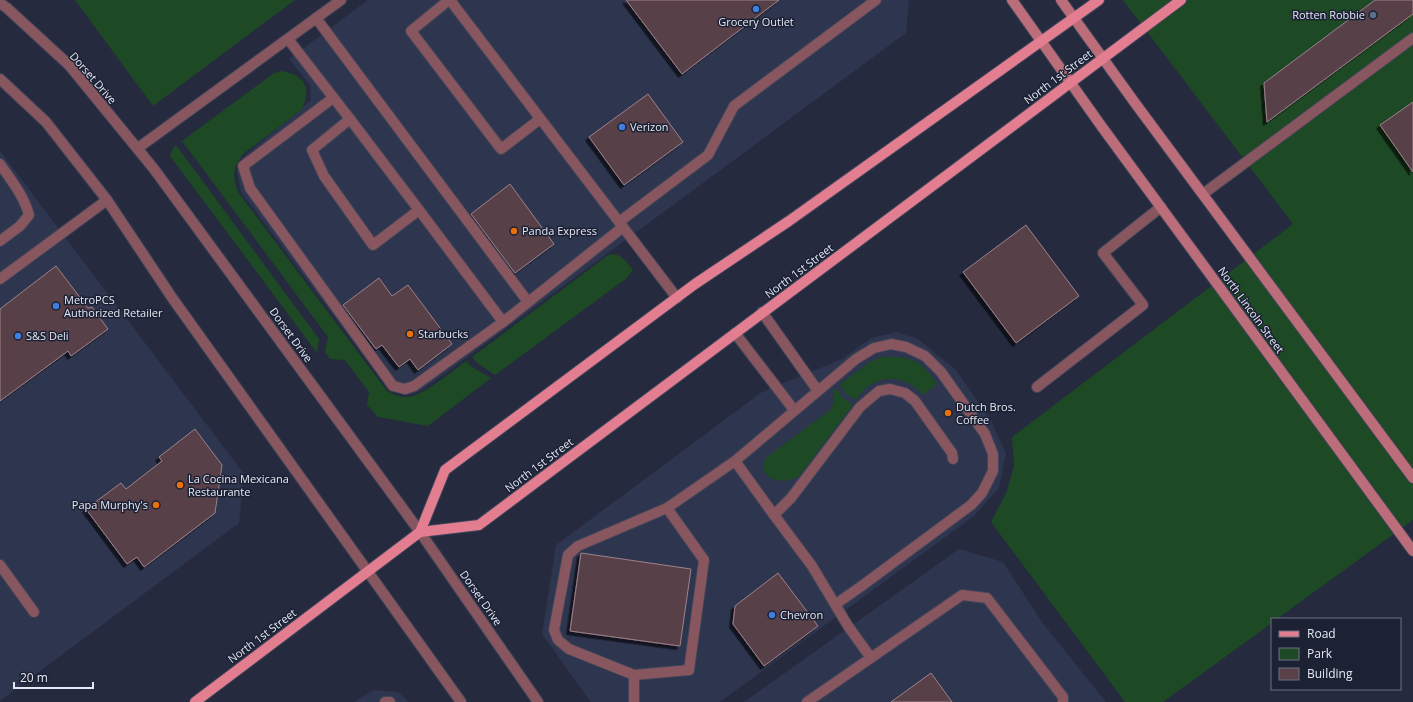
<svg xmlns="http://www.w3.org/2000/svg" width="1413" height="702" viewBox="0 0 1413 702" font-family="'Open Sans',sans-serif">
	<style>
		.built { fill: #2e354e }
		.green { fill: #1d4924 }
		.building { fill: #594049; stroke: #9d818b; filter: url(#shadow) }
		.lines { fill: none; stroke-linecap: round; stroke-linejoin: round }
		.lane-casing { stroke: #404559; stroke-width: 12 }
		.street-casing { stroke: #404559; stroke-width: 12 }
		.secondary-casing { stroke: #404559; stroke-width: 12 }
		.primary-casing { stroke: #404559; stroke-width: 12 }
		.lane { stroke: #88565e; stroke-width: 10 }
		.street { stroke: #88565e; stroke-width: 10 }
		.secondary { stroke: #bb6d7a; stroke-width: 10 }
		.primary { stroke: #e27e90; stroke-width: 10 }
		.shop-dot { fill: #3f7fe0; stroke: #1c2134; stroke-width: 1.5 }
		.service-dot { fill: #5c6f8a; stroke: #1c2134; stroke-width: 1.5 }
		.food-dot { fill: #e8710a; stroke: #1c2134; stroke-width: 1.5 }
		.labels { text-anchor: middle; stroke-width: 3; stroke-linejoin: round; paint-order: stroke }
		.poi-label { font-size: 11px; fill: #e5e9f6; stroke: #1c2134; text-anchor: start }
		.street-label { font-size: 11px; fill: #e5e9f6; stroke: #1c2134 }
	</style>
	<defs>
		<filter id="shadow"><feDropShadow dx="-3.5" dy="3.5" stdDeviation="0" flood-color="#0009"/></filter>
	</defs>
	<rect width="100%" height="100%" fill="#252a3f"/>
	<g class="built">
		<polygon points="368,0 909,0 906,33 447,372 420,391 411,394 399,393 390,389 381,379 241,192 237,173 241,159 311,100 310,85 289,59"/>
		<polygon points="0,151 244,474 239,523 0,701"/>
		<polygon points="896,332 918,339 956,370 991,421 1006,453 999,488 974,516 720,702 591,702 542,634 556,545 762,392 842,359 871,338"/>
		<polygon points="959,549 1003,562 1042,622 1106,702 744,702"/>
		<polygon points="374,690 398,692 409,702 354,702"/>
	</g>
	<g class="green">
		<polygon points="75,0 295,0 153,106"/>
		<polygon points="1123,0 1413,0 1413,520 1277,619 1272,619 1272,623 1163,702 1125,702 991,522 1007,491 1014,465 1012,437 1293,224"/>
		<path d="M281,71C304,74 313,89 301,110L243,154C233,168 232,176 238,192L387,391C393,394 399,397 405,397C422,398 452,371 466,361L472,367L491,378L428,426L378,417L367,405L369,392L345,360L330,359L325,352L328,337L182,141L274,73Z"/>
		<polygon points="176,145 319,339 317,353 170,156 173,148"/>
		<path d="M611,254C622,254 626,261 633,270L627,278L495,375L477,363L472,357L607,256Z"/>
		<path d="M882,357C911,356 921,360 937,384L923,395C908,377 885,373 866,388C862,391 859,396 856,400L845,393L840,384L870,362Z"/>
		<path d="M836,388L842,397L853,405L799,476C784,487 753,478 767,457L830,410L834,403V390Z"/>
	</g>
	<g class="building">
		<polygon points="626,0 779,0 682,74"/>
		<polygon points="1375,0 1413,0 1413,14 1267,122 1264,83"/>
		<polygon points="648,94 683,142 624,185 589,137"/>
		<polygon points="1413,102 1413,172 1380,125"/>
		<polygon points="510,184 554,244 515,273 471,214"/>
		<polygon points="1026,225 1079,296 1016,343 963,272"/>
		<polygon points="56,266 88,308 92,307 108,329 71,356 68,351 0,401 0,309"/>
		<polygon points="379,278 392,296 408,285 452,344 418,370 410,359 399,367 382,345 376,349 343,305"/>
		<polygon points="195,429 222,465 215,513 144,567 137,557 127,564 86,509 121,483 126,489 162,461 159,457"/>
		<polygon points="581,553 691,569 680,646 570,631"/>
		<polygon points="778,573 818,626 764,666 733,624 735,606"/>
		<polygon points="931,673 952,702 891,702"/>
	</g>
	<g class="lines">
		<defs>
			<g id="lane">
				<polyline points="449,0 411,31 501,149 540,119"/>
				<polyline points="450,0 677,298"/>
				<polyline points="316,18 528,302"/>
				<polyline points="288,39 350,119 312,150 324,176 373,245 419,210 503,322"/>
				<polyline points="333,98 243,166 250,188 393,386 405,389 414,386 503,322 623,227"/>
				<polyline points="350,119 419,210"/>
				<polyline points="138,148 341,0"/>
				<path d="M0,164C11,180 24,196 29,215L20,226L0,241"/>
				<polyline points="1203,194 1413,38"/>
				<polyline points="619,222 708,155 734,106 876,0"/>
				<polyline points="0,279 107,200"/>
				<polyline points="762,312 818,391"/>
				<polyline points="735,333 794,410"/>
				<polyline points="1037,387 1143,305 1103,253 1161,207"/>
				<polyline points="735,461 774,515 812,566 848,626 871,658"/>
				<polyline points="774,515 791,498 860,407 879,391 890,389 905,393 915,401 952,453 953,459"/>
				<polyline points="0,565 34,612"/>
				<polyline points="634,675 569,649 558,640 554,630 568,555 578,546 667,508"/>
				<polyline points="385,702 390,702"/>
				<polyline points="634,702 634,675 689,670 704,560 667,508 735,461 856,359 874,348 891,344 906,347 925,356 941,372 985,434 993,454 993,471 982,493 971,505 863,585 836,604"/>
				<polyline points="807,702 962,595 987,598 1063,697 1063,702"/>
			</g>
			<g id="street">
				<polyline points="0,3 7,8 69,65 154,169 420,532 538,702"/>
				<polyline points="0,79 46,122 107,200 173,299 461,702"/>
			</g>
			<g id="secondary">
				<polyline points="1012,0 1102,127 1413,551"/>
				<polyline points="1061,0 1135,103 1413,478"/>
			</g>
			<g id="primary">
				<polyline points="420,532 479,525 1181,0"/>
				<polyline points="195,702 420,532 445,470 695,284 789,221 1099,0"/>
			</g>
		</defs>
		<use href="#lane" class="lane-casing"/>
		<use href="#street" class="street-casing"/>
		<use href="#secondary" class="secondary-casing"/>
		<use href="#primary" class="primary-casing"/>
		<use href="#lane" class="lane"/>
		<use href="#street" class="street"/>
		<use href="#secondary" class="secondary"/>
		<use href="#primary" class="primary"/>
	</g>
	<g class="shop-dot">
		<circle cx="756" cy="9" r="4"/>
		<circle cx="622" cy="127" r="4"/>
		<circle cx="56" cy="306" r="4"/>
		<circle cx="18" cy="336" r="4"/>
		<circle cx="772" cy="615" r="4"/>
	</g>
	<circle class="service-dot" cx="1373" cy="15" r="4"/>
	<g class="food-dot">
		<circle cx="514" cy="231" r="4"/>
		<circle cx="410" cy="334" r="4"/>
		<circle cx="948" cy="413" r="4"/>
		<circle cx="180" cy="485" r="4"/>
		<circle cx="156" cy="505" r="4"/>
	</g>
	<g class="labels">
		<g class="poi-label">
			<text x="1365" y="19" text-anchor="end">Rotten Robbie</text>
			<text x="756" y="26" text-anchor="middle">Grocery Outlet</text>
			<text x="630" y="131">Verizon</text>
			<text x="522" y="235">Panda Express</text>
			<text x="64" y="304">MetroPCS<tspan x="64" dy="13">Authorized Retailer</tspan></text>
			<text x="418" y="338">Starbucks</text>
			<text x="26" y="340">S&amp;S Deli</text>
			<text x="956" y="411">Dutch Bros.<tspan x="956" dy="13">Coffee</tspan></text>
			<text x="188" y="483">La Cocina Mexicana<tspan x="188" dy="13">Restaurante</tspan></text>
			<text x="148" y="509" text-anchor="end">Papa Murphy's</text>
			<text x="780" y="619">Chevron</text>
		</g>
		<g class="street-label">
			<text transform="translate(1058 77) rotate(-37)" y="4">North 1st Street</text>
			<text transform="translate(93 78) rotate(49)" y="4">Dorset Drive</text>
			<text transform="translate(799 271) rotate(-37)" y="4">North 1st Street</text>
			<text transform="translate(1251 310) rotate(54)" y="4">North Lincoln Street</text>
			<text transform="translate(291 335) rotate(54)" y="4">Dorset Drive</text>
			<text transform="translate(539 465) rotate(-37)" y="4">North 1st Street</text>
			<text transform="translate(481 598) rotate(55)" y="4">Dorset Drive</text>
			<text transform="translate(262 636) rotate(-37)" y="4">North 1st Street</text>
		</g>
	</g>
	<rect x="1271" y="618" width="130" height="72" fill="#1c2134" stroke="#6c7182"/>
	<rect x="1279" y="631" width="20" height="6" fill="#e27e90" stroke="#6c7182"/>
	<text x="1307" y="638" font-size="12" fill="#e5e9f6">Road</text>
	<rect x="1279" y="648" width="20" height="12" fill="#1d4924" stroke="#6c7182"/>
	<text x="1307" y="658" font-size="12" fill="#e5e9f6">Park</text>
	<rect x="1279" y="668" width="20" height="12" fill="#594049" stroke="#6c7182"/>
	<text x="1307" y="678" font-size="12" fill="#e5e9f6">Building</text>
	<path d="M14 682v6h79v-6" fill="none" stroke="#e5e9f6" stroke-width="2"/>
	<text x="20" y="682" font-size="12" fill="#e5e9f6" stroke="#1c2134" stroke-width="3" paint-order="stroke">20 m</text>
</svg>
